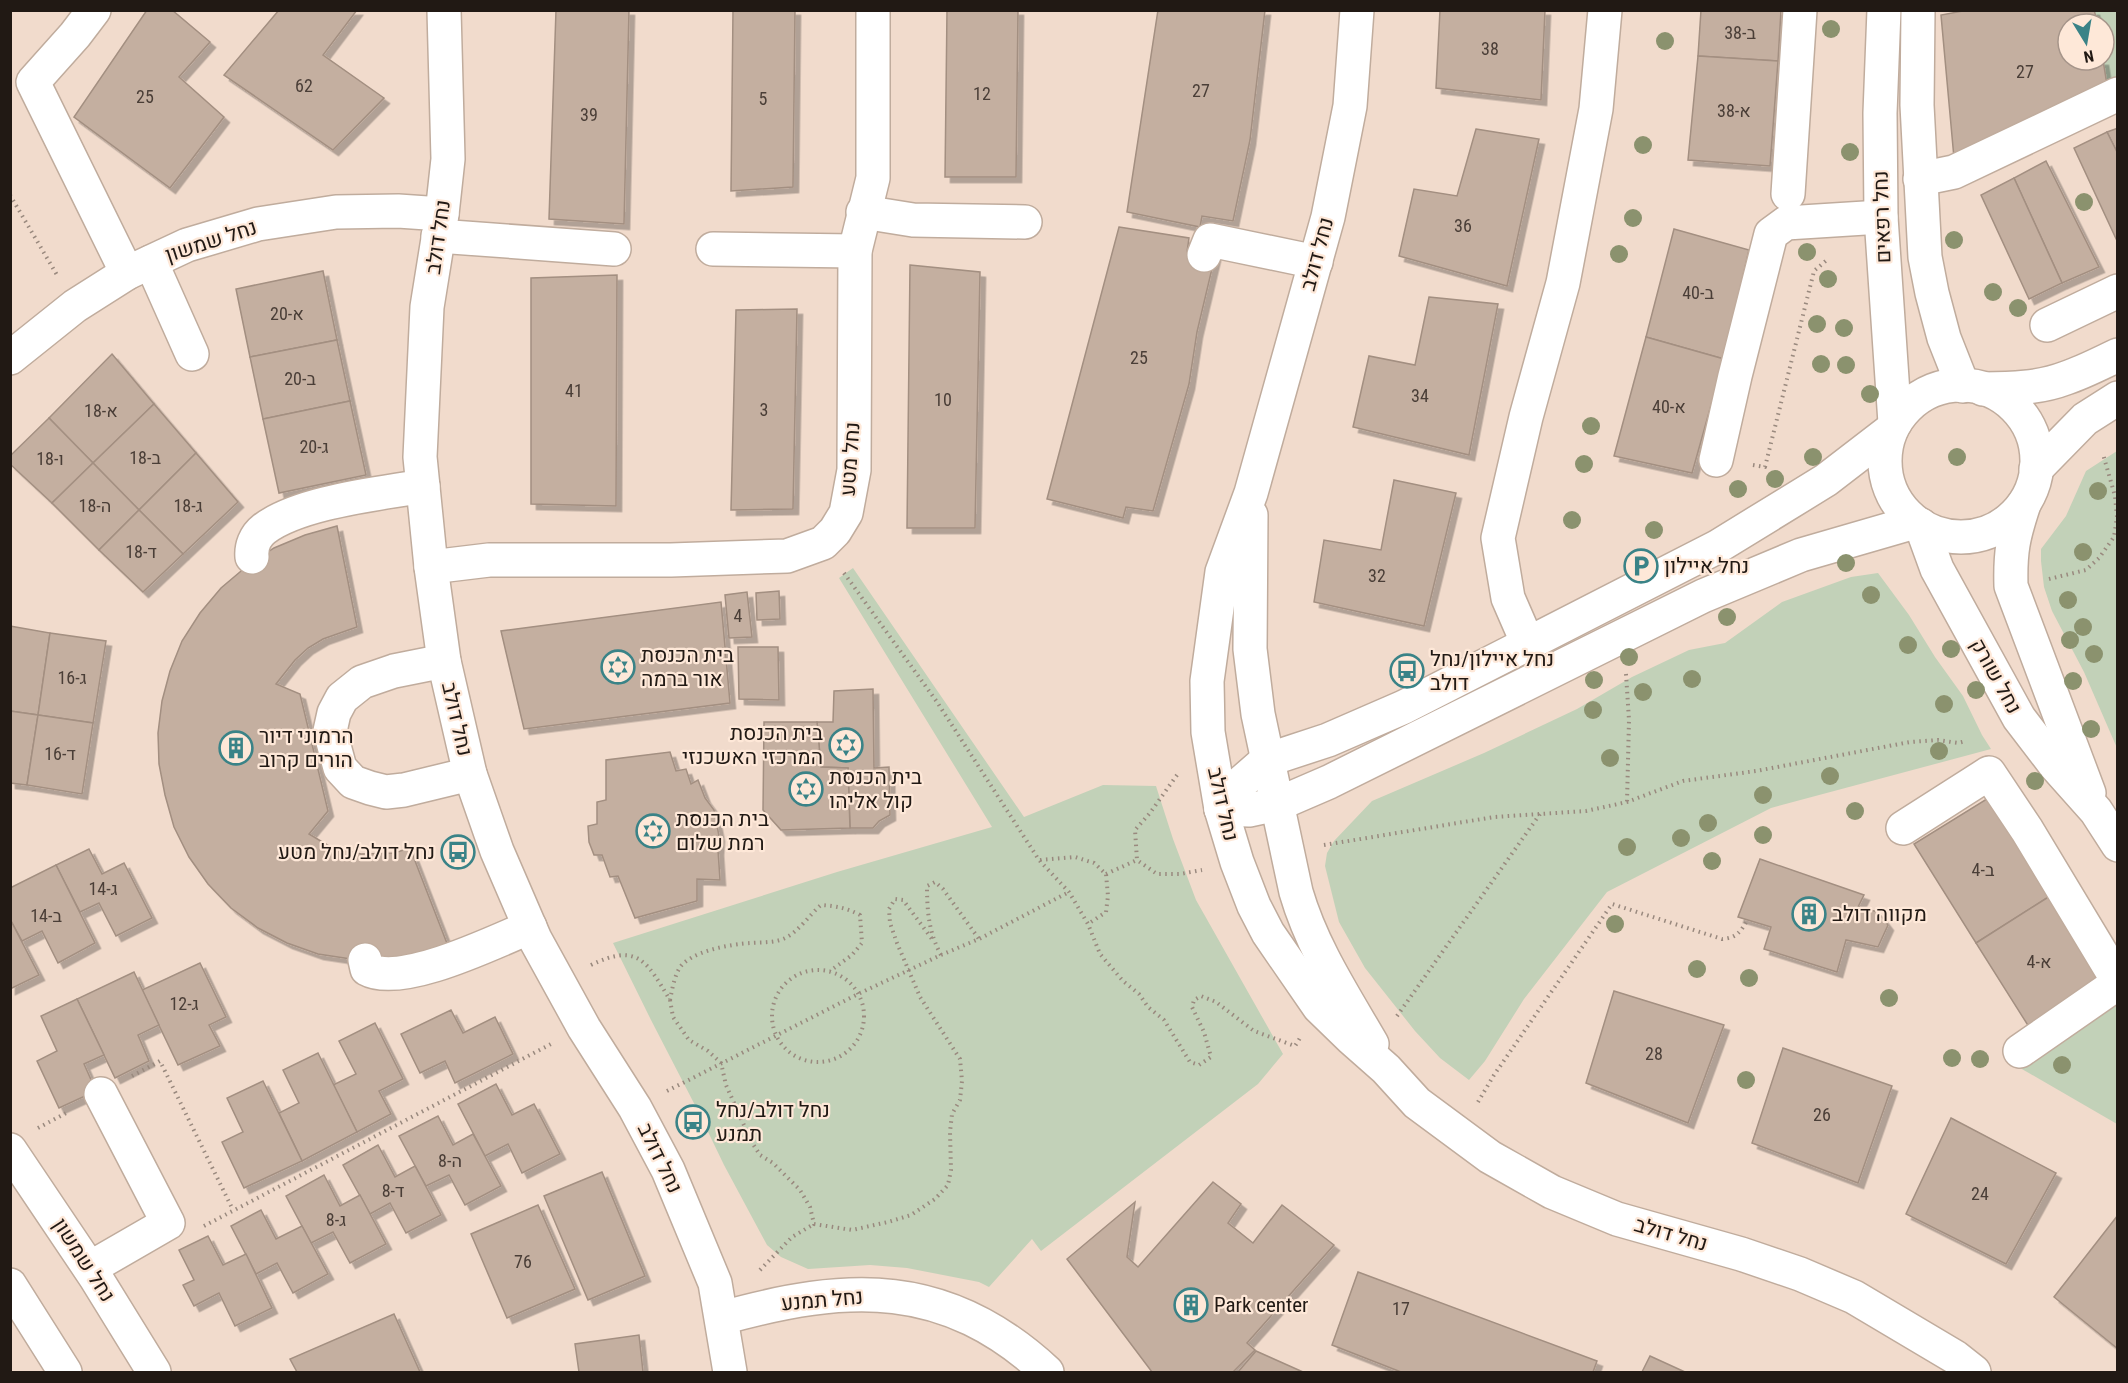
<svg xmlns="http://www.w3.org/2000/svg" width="2128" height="1383" viewBox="0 0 2128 1383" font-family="'Roboto Condensed',Heebo,sans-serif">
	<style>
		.green { fill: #c2d1b8 }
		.building { fill: #c4afa0; stroke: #a38f81; stroke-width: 1.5; filter: url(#shadow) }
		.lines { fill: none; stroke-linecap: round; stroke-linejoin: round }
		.minor-casing { stroke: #c0ac9d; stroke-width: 36 }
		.path { stroke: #99897e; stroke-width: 4; stroke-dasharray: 1.5 4.5; stroke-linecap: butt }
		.minor { stroke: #fff; stroke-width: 33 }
		.tree { fill: #8b926e }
		.labels { text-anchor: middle; stroke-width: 4.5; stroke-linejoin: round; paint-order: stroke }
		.number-label { font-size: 18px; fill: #4a3e37 }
		.street-label { font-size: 21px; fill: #211914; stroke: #fee8d8 }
		.poi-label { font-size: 21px; fill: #211914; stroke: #fee8d8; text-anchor: start }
	</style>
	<defs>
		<filter id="shadow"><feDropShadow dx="5.5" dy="5.5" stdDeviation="0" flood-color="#0004"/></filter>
	</defs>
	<rect width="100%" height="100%" fill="#f1dbcc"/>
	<g class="green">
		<polygon points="2094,11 2117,11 2117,79 2107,85 2103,60 2104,24 2098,24"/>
		<polygon points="2117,451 2117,748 2084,672 2052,611 2044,587 2041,561 2041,549 2066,516 2086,471"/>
		<polygon points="853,568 1024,817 1103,785 1156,786 1173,839 1196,900 1283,1054 1258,1084 1041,1251 1032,1239 989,1287 979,1282 907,1268 870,1265 808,1269 781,1257 767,1245 724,1165 698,1111 651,1020 613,943 837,872 992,827 839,578"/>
		<polygon points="1878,573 1909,615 1935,657 1963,696 1982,735 1991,749 1771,808 1607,892 1524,999 1485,1061 1469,1080 1440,1058 1415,1031 1365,968 1339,922 1325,866 1327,853 1334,841 1372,801 1484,753 1577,709 1632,677 1689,650 1725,643 1782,602 1851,577"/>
		<polygon points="2117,992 2117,1124 2008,1061"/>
	</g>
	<g class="building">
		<polygon points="147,10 172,10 210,42 179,77 224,117 170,188 74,117"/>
		<polygon points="279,10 357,10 323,55 384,98 333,150 224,75"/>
		<polygon points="556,10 629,10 624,224 549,219"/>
		<polygon points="733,10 795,10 793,187 731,191"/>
		<polygon points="947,10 1018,10 1016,177 945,177"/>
		<polygon points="1158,10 1265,10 1250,140 1233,221 1202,216 1200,227 1127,212"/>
		<polygon points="1440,10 1545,10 1541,100 1436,88"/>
		<polygon points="1701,10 1781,10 1778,61 1698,56"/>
		<polygon points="1968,10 2094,10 2098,24 2068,24 2068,60 2103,60 2107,85 1954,158 1941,15"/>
		<polygon points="1698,56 1778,61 1770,166 1688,160"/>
		<polygon points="2118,128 2118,154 2107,132"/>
		<polygon points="1476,129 1539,139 1507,286 1399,256 1414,189 1457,196"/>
		<polygon points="2107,132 2118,154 2118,243 2074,148"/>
		<polygon points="2046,161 2099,267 2062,283 2014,178"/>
		<polygon points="2014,178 2062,283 2029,299 1981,195"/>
		<polygon points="1119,227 1189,238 1187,252 1215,256 1197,332 1189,384 1153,511 1126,507 1123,518 1047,499"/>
		<polygon points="1674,229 1749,250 1724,359 1646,337"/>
		<polygon points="910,265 980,272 975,528 907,528"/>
		<polygon points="323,271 337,340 250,357 236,289"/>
		<polygon points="617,275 616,506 531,504 531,278"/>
		<polygon points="1429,297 1498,304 1469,455 1353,427 1369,356 1415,365"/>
		<polygon points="797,309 793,509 731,510 736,310"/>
		<polygon points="1646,337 1724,359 1692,473 1614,456"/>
		<polygon points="337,340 350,401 263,419 250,357"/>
		<polygon points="112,354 154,404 93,463 49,418"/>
		<polygon points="350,401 366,475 279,493 263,419"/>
		<polygon points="154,404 196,453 139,510 93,463"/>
		<polygon points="49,418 93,463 52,503 10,464 10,456"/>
		<polygon points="196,453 238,502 183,554 139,510"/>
		<polygon points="93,463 139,510 99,550 52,503"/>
		<polygon points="1394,480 1456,493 1424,626 1314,602 1324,540 1381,550"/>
		<polygon points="139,510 183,554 143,592 99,550"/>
		<polygon points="337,526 357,627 323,639 308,648 295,660 276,684 300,694 328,811 309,834 329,846 361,854 394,853 410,848 448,946 384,960 351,959 318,954 287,943 258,928 231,908 208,884 189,857 174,827 165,795 159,764 158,733 162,701 170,671 182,641 200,613 221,588 247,566 274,548 305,535"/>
		<polygon points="779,591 780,619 757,620 756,593"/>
		<polygon points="747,592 752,637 729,638 725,595"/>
		<polygon points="721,602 730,703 524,729 501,631"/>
		<polygon points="10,626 50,633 38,715 10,711"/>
		<polygon points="50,633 106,641 93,723 38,715"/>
		<polygon points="738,647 778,647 779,700 739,699"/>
		<polygon points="873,689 874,768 889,767 890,815 879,821 873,828 850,828 848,768 821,767 817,722 833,722 834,691"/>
		<polygon points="10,711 38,715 27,785 10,783"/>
		<polygon points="38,715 93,723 82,794 27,785"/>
		<polygon points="764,722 817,722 821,767 848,768 850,828 781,830 763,810"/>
		<polygon points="670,752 676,771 686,769 691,784 698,780 705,798 714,810 719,836 718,850 720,880 697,879 697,901 635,918 618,876 610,877 602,855 594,855 589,842 588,826 597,824 597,802 606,800 606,760"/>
		<polygon points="1990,797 2050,896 1976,943 1914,844"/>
		<polygon points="89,849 102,874 124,863 152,918 116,936 99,903 80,912 56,865"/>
		<polygon points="1760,859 1864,895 1858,907 1878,912 1888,925 1878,947 1846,940 1837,972 1764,949 1771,927 1738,917"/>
		<polygon points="56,865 95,943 58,963 42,931 22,941 10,919 10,888"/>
		<polygon points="2050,896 2103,980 2029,1027 1976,943"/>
		<polygon points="10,919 39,975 10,989"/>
		<polygon points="200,963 226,1017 209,1025 220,1046 178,1065 142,990"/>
		<polygon points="134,972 159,1025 138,1035 149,1061 115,1078 77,999"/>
		<polygon points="1614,991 1724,1025 1688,1123 1586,1083"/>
		<polygon points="77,999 104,1055 84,1064 96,1091 59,1108 37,1061 57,1051 41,1016"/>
		<polygon points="451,1010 463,1033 495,1017 513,1054 455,1083 445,1061 420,1073 401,1034"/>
		<polygon points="375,1023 403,1079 379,1091 391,1114 357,1132 333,1085 356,1074 339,1041"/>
		<polygon points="1783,1048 1892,1086 1858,1183 1752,1143"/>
		<polygon points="318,1053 357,1132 302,1161 279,1113 299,1103 283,1070"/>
		<polygon points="263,1081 302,1161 244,1188 222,1142 243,1132 227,1098"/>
		<polygon points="496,1084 512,1115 534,1104 560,1154 522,1173 508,1144 485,1156 458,1104"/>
		<polygon points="438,1116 453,1145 473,1134 501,1186 465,1205 449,1175 426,1186 399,1136"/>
		<polygon points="1951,1118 2056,1173 2006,1264 1906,1214"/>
		<polygon points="378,1145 395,1177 415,1166 441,1215 406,1233 390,1203 370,1214 343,1165"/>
		<polygon points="602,1172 645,1276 588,1300 544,1196"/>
		<polygon points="324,1175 340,1206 360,1195 386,1244 350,1263 333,1232 311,1243 286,1196"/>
		<polygon points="1213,1182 1241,1204 1228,1223 1253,1243 1282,1205 1334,1245 1247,1343 1255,1350 1233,1372 1152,1372 1067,1259 1135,1202 1127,1257 1138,1267"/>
		<polygon points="538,1205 575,1289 507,1318 471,1234"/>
		<polygon points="261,1210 276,1239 302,1226 328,1274 293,1293 277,1263 256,1274 231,1226"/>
		<polygon points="2118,1215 2118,1349 2054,1297"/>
		<polygon points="208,1236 223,1265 246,1254 272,1308 235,1326 219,1293 194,1306 183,1285 194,1280 179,1250"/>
		<polygon points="1358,1272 1597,1361 1593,1372 1401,1372 1332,1345"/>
		<polygon points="394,1314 420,1372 297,1372 290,1359"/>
		<polygon points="639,1335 643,1372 579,1372 575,1344"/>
		<polygon points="1256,1351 1303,1372 1238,1372"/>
		<polygon points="1650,1356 1685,1372 1642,1372"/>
	</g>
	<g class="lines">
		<defs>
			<g id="minor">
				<polyline points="94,10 75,35 33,82 127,273"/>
				<polyline points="444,10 448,159 442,214 427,307 420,457 431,567 444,661 470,774 497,851 535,939 584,1028 635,1108 668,1170 715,1283 730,1372"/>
				<polyline points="1357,10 1350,106 1328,217 1251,493 1222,572 1207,681 1208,732 1221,809 1237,862 1254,906 1268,933 1319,1007 1352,1039 1386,1069 1417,1103 1490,1157 1552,1192 1617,1219 1741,1254 1800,1274 1854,1297 1955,1357 1974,1372"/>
				<polyline points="1884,10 1880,113 1881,217 1895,423"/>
				<polyline points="1918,10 1917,105 1925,257 1932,293 1944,338 1963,386"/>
				<polyline points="1920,179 1954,172 2118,94"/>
				<polyline points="1788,194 1800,10"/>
				<polyline points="863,212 913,220 1025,222"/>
				<polyline points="438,236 614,249"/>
				<polyline points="713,249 855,251"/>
				<polyline points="1204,255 1210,240 1316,262"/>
				<polyline points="151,262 192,354"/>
				<polyline points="2047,325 2118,291"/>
				<polyline points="10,358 75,306 127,273 187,245 258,224 336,212 398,211 442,214"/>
				<circle cx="1961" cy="461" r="76"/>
				<path d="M1983,389C2011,389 2040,388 2066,378C2084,372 2101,363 2118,355"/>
				<polyline points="1716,460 1735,376 1771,234 1786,223 1881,217"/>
				<polyline points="2036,469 2085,419 2118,398"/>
				<path d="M2024,504C2013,537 2010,552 2011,586L2089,793"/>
				<path d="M1251,515L1250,649L1258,714L1296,892C1312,947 1343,994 1372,1044"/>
				<polyline points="1921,525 1937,569 2019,718 2055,765 2096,811 2118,845"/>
				<path d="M252,557C251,547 255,536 264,529C300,502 378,494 423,486"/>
				<polyline points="431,567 489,560 671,560 787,556 823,543 835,531 846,513 854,470 855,251 873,178 873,10"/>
				<polyline points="1528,644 1508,598 1498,538 1526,417 1563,283 1596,109 1605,10"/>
				<polyline points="444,661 394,671 362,682 342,698 334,713 330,731 340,768 353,782 370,788 386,792 404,790 470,774"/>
				<polyline points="1221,809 1243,781 1267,760 1328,740 1404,707 1717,547 1826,480 1891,430"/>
				<polyline points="1221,809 1249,810 1278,804 1329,782 1703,596 1801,555 1915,522"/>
				<polyline points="1903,828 1989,773 2027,830 2118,981"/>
				<path d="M365,960L367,969C401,988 494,942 530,927"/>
				<polyline points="2020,1051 2118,983"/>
				<polyline points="10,1150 96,1278 154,1372"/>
				<polyline points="90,1268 168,1223 101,1094"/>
				<polyline points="10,1285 65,1372"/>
				<path d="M722,1318C848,1283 946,1278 1047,1372"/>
			</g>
		</defs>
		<use href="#minor" class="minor-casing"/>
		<g class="path">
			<polyline points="10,195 57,275"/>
			<polyline points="1753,465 1765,467 1814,271 1828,259"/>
			<polyline points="844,573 937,702 1039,860 1069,892 1088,924 1100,954 1123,981 1139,994 1148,1007 1164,1020 1190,1062 1199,1065 1211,1057 1204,1032 1192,1007 1194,1000 1201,996 1216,1002 1254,1031 1295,1046 1300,1038"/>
			<polyline points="2049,579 2086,570 2099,558 2114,537 2117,517 2115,496 2103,454"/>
			<polyline points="1626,674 1629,720 1627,802"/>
			<polyline points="1177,775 1150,813 1135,830 1137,860 1157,874 1180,874 1202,870"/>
			<polyline points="1324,845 1494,817 1586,811 1627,802 1683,781 1756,771 1910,742 1938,740 1958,743 1966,741"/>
			<polyline points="1040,860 1075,857 1094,863 1106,874 1108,896 1106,912 1088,924"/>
			<polyline points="1106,874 1137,860"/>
			<polyline points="941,955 979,939 1069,892"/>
			<path d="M591,965C638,942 647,962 670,1000C672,990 674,978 679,969C689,951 732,944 751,943C762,942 772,943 783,939C798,933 809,915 821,905C836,906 847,908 860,915L862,943L852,955L830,971"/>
			<circle cx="818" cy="1016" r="46"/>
			<polyline points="670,1000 673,1017 689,1040 708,1051 721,1063 726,1085 751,1141 760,1155 773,1163 800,1190 810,1207 814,1224 852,1230 888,1222 911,1215 935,1199 948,1185 951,1170 950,1132 952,1114 960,1100 962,1081 960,1059 920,997 897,943 890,923 889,909 895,899 903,900 932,939"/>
			<polyline points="1397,1016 1540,814"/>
			<polyline points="132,1076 160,1061 233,1210"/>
			<path d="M667,1091L858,994L941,955C929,933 927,912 927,886L935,882L943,889L979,939"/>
			<path d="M1478,1102L1494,1075L1612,904L1722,939C1737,938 1741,931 1748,919"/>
			<polyline points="38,1128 68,1112"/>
			<polyline points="204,1226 551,1044"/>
			<polyline points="760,1270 792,1237 814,1224"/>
		</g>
		<use href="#minor" class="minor"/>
	</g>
	<g class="tree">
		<circle cx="1831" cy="29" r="9"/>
		<circle cx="1665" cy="41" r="9"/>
		<circle cx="1643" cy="145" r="9"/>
		<circle cx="1850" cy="152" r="9"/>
		<circle cx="2084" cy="202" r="9"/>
		<circle cx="1633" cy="218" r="9"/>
		<circle cx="1954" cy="240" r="9"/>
		<circle cx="1807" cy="252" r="9"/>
		<circle cx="1619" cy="254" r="9"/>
		<circle cx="1828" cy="279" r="9"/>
		<circle cx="1993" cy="292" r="9"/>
		<circle cx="2018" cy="308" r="9"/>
		<circle cx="1817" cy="324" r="9"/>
		<circle cx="1844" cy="328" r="9"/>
		<circle cx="1821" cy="364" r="9"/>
		<circle cx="1846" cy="365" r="9"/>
		<circle cx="1870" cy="394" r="9"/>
		<circle cx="1591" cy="426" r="9"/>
		<circle cx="1813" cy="457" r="9"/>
		<circle cx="1957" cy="457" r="9"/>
		<circle cx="1584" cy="464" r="9"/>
		<circle cx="1775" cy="479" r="9"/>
		<circle cx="1738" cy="489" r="9"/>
		<circle cx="2098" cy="491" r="9"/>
		<circle cx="1572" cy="520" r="9"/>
		<circle cx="1654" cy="530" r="9"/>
		<circle cx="2083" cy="552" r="9"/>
		<circle cx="1846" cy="563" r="9"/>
		<circle cx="1871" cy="595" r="9"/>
		<circle cx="2068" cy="600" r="9"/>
		<circle cx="1727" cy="617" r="9"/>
		<circle cx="2083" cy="627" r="9"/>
		<circle cx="2070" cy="640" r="9"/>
		<circle cx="1908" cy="645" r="9"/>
		<circle cx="1951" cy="649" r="9"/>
		<circle cx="2094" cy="654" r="9"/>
		<circle cx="1629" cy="657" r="9"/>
		<circle cx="1692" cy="679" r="9"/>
		<circle cx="1594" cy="680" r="9"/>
		<circle cx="2073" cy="681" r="9"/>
		<circle cx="1976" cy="690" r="9"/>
		<circle cx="1643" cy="692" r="9"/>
		<circle cx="1944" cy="704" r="9"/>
		<circle cx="1593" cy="710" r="9"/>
		<circle cx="2091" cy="729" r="9"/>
		<circle cx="1939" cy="751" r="9"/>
		<circle cx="1610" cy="758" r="9"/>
		<circle cx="1830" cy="776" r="9"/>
		<circle cx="2035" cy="781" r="9"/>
		<circle cx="1763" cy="795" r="9"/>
		<circle cx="1855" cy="811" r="9"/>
		<circle cx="1708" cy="823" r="9"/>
		<circle cx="1763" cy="835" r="9"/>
		<circle cx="1681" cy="838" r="9"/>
		<circle cx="1627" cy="847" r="9"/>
		<circle cx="1712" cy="861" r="9"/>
		<circle cx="1615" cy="924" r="9"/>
		<circle cx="1697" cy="969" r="9"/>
		<circle cx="1749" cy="978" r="9"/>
		<circle cx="1889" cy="998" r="9"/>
		<circle cx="1952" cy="1058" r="9"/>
		<circle cx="1980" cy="1059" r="9"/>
		<circle cx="2062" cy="1065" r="9"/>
		<circle cx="1746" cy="1080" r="9"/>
	</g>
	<defs>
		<symbol id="parking-ring" viewBox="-11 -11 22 22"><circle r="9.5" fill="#fee8d8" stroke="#3a8387" stroke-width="1.5"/><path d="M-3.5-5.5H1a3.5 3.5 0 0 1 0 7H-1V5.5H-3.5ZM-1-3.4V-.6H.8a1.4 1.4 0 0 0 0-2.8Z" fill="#3a8387"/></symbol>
		<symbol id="synagogue-ring" viewBox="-11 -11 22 22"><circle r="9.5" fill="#fee8d8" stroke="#3a8387" stroke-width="1.5"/><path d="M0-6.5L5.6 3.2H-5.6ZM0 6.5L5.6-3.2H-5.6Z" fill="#3a8387"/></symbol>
		<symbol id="bus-ring" viewBox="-11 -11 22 22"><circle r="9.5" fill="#fee8d8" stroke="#3a8387" stroke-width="1.5"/><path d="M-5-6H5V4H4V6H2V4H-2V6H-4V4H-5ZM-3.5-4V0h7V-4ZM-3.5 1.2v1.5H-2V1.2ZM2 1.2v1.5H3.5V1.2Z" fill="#3a8387"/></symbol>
		<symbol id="building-ring" viewBox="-11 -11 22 22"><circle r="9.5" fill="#fee8d8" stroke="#3a8387" stroke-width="1.5"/><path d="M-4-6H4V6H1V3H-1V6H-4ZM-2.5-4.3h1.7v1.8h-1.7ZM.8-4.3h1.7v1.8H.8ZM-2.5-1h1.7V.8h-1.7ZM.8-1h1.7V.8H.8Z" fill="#3a8387"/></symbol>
	</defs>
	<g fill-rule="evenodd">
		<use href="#parking-ring" x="1622" y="547" width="38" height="38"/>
		<use href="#synagogue-ring" x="599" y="648" width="38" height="38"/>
		<use href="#bus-ring" x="1388" y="652" width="38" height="38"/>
		<use href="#synagogue-ring" x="827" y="726" width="38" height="38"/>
		<use href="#building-ring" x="217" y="729" width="38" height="38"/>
		<use href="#synagogue-ring" x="787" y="770" width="38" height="38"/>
		<use href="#synagogue-ring" x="634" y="812" width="38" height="38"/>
		<use href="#bus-ring" x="439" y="833" width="38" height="38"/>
		<use href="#building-ring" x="1790" y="895" width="38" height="38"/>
		<use href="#bus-ring" x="674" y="1103" width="38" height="38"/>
		<use href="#building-ring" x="1172" y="1286" width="38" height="38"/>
	</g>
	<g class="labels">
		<g class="number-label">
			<text x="1740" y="39">38-ב</text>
			<text x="1490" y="55">38</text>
			<text x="2025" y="78">27</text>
			<text x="304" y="92">62</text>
			<text x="1201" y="97">27</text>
			<text x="982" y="100">12</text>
			<text x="145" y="103">25</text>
			<text x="763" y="105">5</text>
			<text x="1734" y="117">38-א</text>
			<text x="589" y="121">39</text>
			<text x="1463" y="232">36</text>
			<text x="1698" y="299">40-ב</text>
			<text x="287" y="320">20-א</text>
			<text x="1139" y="364">25</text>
			<text x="300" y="385">20-ב</text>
			<text x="574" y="397">41</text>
			<text x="1420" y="402">34</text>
			<text x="943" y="406">10</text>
			<text x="1669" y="413">40-א</text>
			<text x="764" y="416">3</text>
			<text x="101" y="417">18-א</text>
			<text x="314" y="453">20-ג</text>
			<text x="145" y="464">18-ב</text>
			<text x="50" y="465">18-ו</text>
			<text x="95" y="512">18-ה</text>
			<text x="188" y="512">18-ג</text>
			<text x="141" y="558">18-ד</text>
			<text x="1377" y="582">32</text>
			<text x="738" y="622">4</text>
			<text x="72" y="684">16-ג</text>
			<text x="60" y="760">16-ד</text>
			<text x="1983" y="876">4-ב</text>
			<text x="103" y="895">14-ג</text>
			<text x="46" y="922">14-ב</text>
			<text x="2039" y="968">4-א</text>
			<text x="184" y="1010">12-ג</text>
			<text x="1654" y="1060">28</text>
			<text x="1822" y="1121">26</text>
			<text x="450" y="1167">8-ה</text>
			<text x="393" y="1197">8-ד</text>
			<text x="1980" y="1200">24</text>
			<text x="336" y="1226">8-ג</text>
			<text x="523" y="1268">76</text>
			<text x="1401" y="1315">17</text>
		</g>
		<g class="street-label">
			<text transform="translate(1882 217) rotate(-92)" y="7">נחל רפאים</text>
			<text transform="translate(438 237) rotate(-82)" y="7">נחל דולב</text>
			<text transform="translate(211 241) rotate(-18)" y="7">נחל שמשון</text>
			<text transform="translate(1317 254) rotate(-75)" y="7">נחל דולב</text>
			<text transform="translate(850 459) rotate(-86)" y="7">נחל מטע</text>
			<text transform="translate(1996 676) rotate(61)" y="7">נחל שורק</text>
			<text transform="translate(457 719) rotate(77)" y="7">נחל דולב</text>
			<text transform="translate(1223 804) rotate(77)" y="7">נחל דולב</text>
			<text transform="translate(660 1158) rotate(64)" y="7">נחל דולב</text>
			<text transform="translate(1671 1234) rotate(16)" y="7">נחל דולב</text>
			<text transform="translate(84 1260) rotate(57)" y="7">נחל שמשון</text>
			<text transform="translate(822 1300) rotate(-5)" y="7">נחל תמנע</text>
		</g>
		<g class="poi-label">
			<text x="1664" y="573">נחל איילון</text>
			<text x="641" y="662">בית הכנסת<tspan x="641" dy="24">אור ברמה</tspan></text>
			<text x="1430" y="666">נחל איילון/נחל<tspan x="1430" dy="24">דולב</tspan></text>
			<text x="823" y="740" text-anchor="end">בית הכנסת<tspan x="823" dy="24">המרכזי האשכנזי</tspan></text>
			<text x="259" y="743">הרמוני דיור<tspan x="259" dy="24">הורים קרוב</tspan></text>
			<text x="829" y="784">בית הכנסת<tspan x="829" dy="24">קול אליהו</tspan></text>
			<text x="676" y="826">בית הכנסת<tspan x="676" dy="24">רמת שלום</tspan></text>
			<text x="435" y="859" text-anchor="end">נחל דולב/נחל מטע</text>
			<text x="1832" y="921">מקווה דולב</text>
			<text x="716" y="1117">נחל דולב/נחל<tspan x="716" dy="24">תמנע</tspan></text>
			<text x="1214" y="1312">Park center</text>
		</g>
	</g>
	<rect width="2128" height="1383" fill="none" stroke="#211914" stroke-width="24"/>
	<g transform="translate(2086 42) rotate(169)"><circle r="28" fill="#fee8d8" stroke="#a6958a" stroke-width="1.5"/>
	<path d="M0-4.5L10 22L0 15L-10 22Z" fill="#3a8387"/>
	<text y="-9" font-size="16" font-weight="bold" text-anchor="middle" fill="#211914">N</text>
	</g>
</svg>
